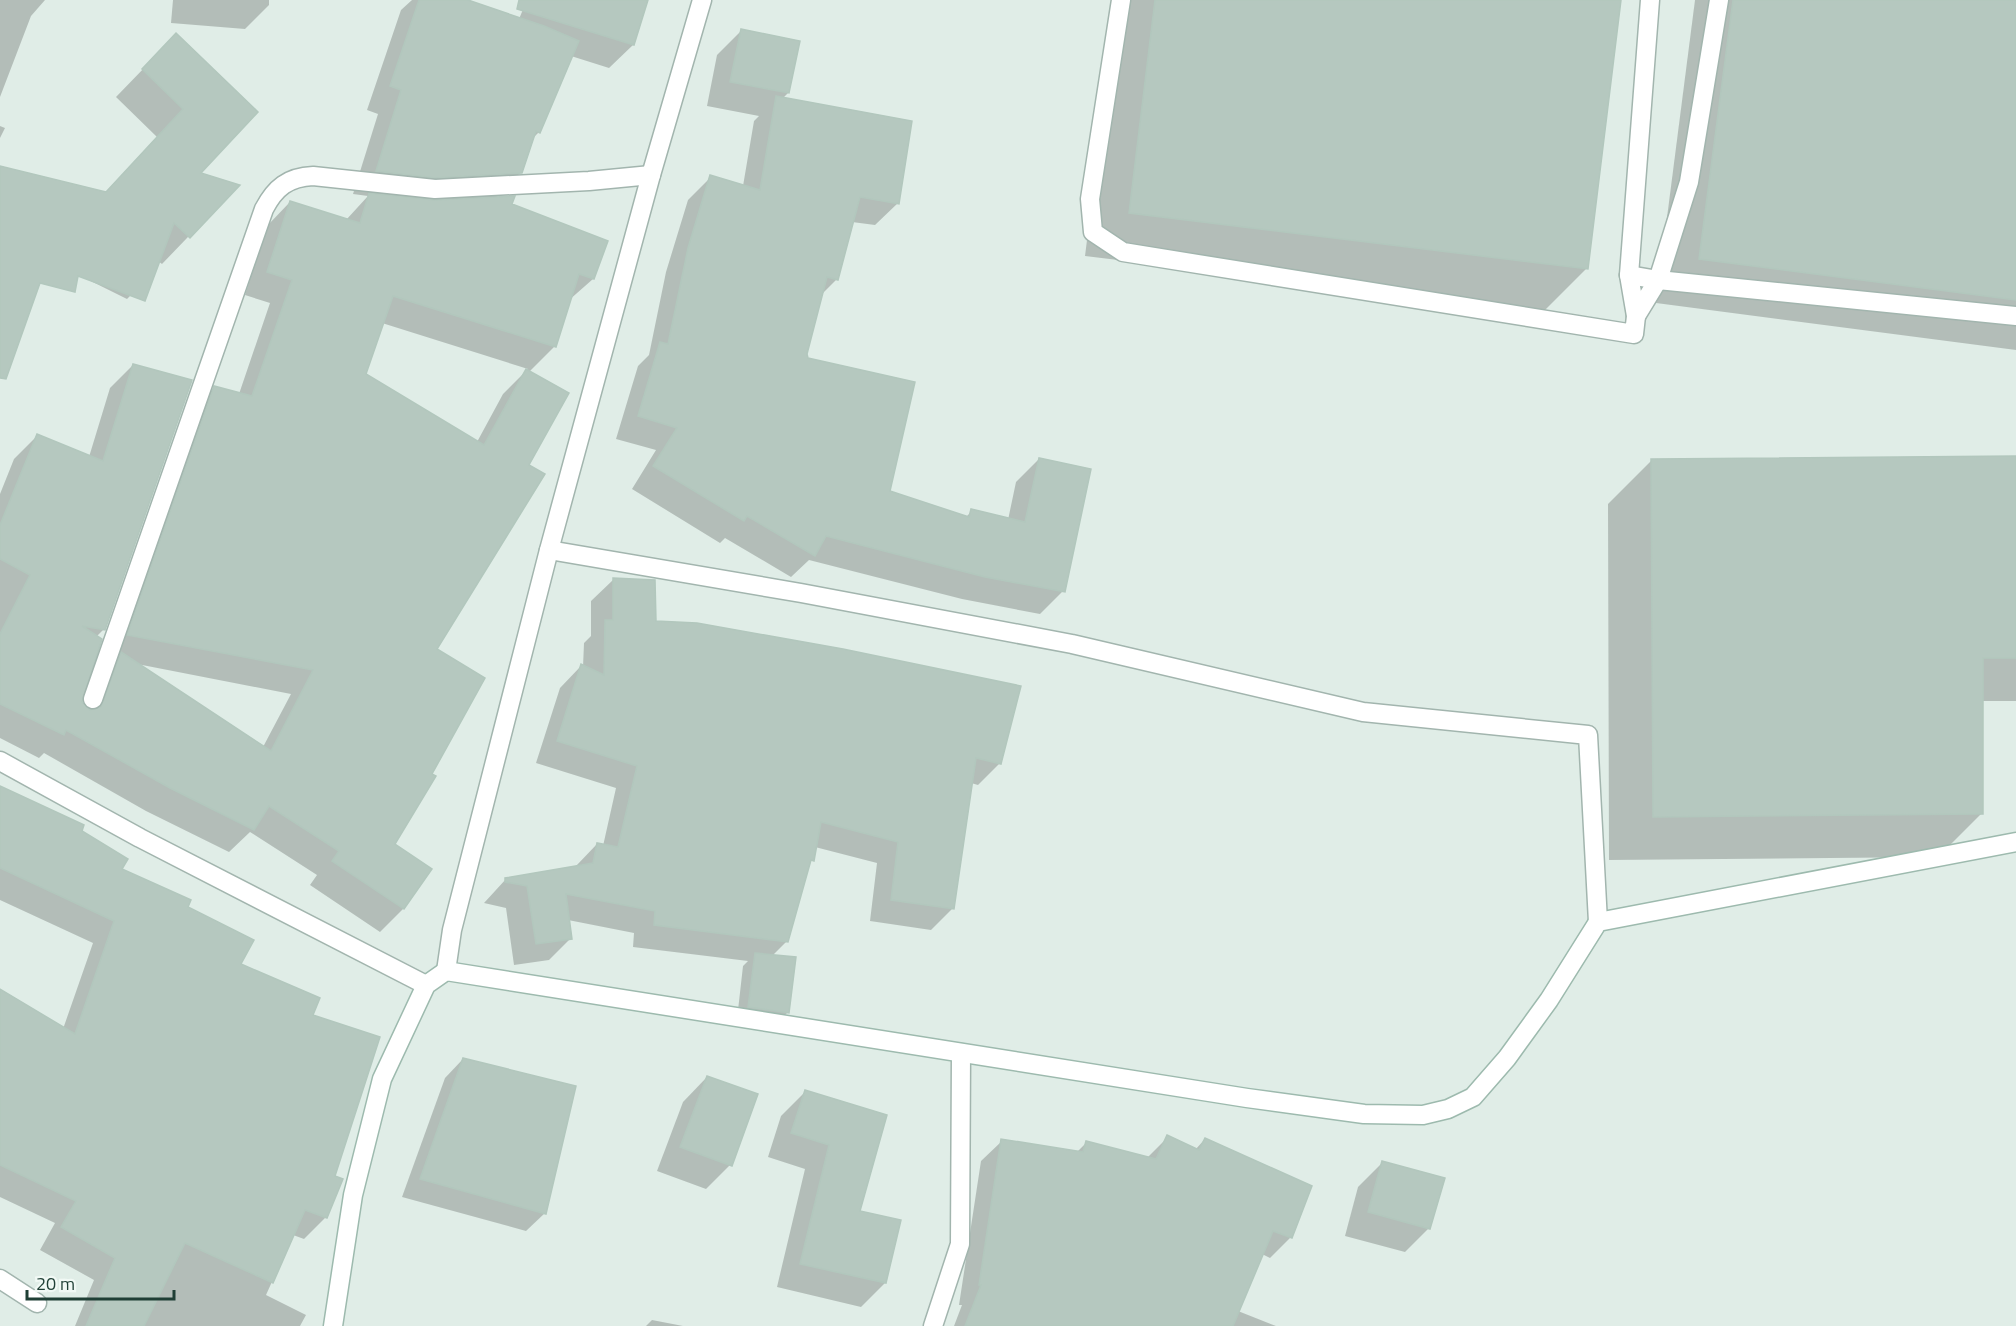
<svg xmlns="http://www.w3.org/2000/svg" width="2016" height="1326" viewBox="0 0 2016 1326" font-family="'Titillium Web',sans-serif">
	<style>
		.shadow { fill: #0003; fill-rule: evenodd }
		.building { fill: #b5c8bf; stroke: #b2c7bd; stroke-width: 1.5 }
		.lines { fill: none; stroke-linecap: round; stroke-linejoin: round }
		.lane-casing { stroke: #a2b5ae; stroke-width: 21 }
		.street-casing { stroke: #a2b5ae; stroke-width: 21 }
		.secondary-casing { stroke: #9dbaae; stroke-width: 21 }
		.lane { stroke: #fff; stroke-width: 18 }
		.street { stroke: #fff; stroke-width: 18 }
		.secondary { stroke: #fff; stroke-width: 18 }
	</style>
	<rect width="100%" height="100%" fill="#e0ede7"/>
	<g class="shadow">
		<polygon points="0,0 45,0 31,16 0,97"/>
		<polygon points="173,0 269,0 269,5 245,29 171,23"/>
		<path d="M412,0H463L519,19L527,0H647L633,45L609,68L571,56L539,132L532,139L521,172L495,199L606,242L593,279L568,301L554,347L529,372L527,465L435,650L393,845L430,869L403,909L380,932L310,885L317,875L250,832L229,852L146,811L44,753L39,758L0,738V494L14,459L37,436L89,457L110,388L133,365L104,629L96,637L80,702L87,709L191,411L215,387L239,394L270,303L245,295L267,226L290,202L346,220L368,196L353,194L378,114L367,110L401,10ZM382,323L528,369L503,394L477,442L364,375ZM137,664L291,694L263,747Z"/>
		<polygon points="1117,0 1620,0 1587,268 1543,312 1085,256"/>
		<polygon points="1695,0 2016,0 2016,350 1656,303"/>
		<polygon points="741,31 788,93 782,99 898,203 875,225 852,222 837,279 821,295 805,354 888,492 965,518 972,511 1008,520 1016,482 1039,459 1063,591 1040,614 962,599 809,560 791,577 725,538 720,543 632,489 656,450 616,439 638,366 649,355 666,272 688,200 711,177 743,186 754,121 759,116 707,106 717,55"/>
		<polygon points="176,35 198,173 237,186 162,264 158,261 154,272 127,299 0,236 0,167 105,193 157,137 116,97"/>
		<polygon points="0,126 5,128 0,138"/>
		<polygon points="2016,458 2016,701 1981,701 1982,813 1938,857 1609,860 1608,504 1652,460"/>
		<polygon points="613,580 654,623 1000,763 978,785 971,783 953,908 931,930 870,921 877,863 815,847 787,941 772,956 788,1012 776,1024 737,1019 743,966 748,961 633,947 634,933 568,920 571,938 549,960 514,965 506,908 484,903 506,879 576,866 597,844 603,846 616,788 536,763 560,688 581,666 583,667 584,643 591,636 591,601"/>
		<polygon points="0,801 80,832 120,870 186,908 239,965 311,1016 333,1176 341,1180 325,1218 304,1239 293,1235 266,1295 306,1315 300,1326 75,1326 94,1280 40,1250 55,1223 0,1197 0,990 63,1029 93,943 0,900"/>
		<polygon points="463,1059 545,1213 526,1231 402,1197 445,1078"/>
		<polygon points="707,1077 730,1165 706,1189 657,1171 683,1102"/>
		<polygon points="805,1092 885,1116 858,1212 885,1283 861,1307 777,1287 805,1169 768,1157 781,1116"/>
		<polygon points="1168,1137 1195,1150 1205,1139 1291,1237 1270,1258 1262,1254 1238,1311 1276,1326 954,1326 962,1305 959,1305 981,1161 1002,1141 1076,1153 1087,1142 1147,1158"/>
		<polygon points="1382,1163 1429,1228 1405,1252 1345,1236 1358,1187"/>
		<polygon points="652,1320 683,1326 646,1326"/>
	</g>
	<g class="building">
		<polygon points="419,0 468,0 544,26 579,41 540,133 536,131 522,173 435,178 376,171 401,90 390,86"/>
		<polygon points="519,0 648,0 634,45 517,9"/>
		<polygon points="1155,0 1621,0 1588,269 1129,213"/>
		<polygon points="1733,0 2016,0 2016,300 1699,259"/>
		<polygon points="741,29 800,41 789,93 730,82"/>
		<polygon points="176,33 258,112 201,173 240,185 190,238 174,223 145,301 78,276 75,292 40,283 6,379 0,378 0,166 106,192 183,109 142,69"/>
		<polygon points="776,96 912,121 899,204 860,197 838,280 827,277 807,354 808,358 915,382 890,491 969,517 971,509 1025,522 1039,458 1091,469 1065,592 985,577 826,536 815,556 747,516 744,521 653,466 677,428 638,416 660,342 668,344 688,248 710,175 760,190"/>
		<polygon points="369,193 435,200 515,196 512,204 608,241 594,279 579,274 556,347 393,296 366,374 484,445 526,369 569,393 529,465 545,474 437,649 485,678 432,774 436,776 395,844 432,869 404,909 332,861 339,851 269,806 254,830 170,788 66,730 64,735 0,704 0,634 30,575 0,559 0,525 37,434 103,461 133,364 192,380 105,630 82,626 102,639 82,702 90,710 101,707 121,652 271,751 313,670 127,635 214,386 252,396 292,280 267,272 290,201 360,223"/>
		<polygon points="2016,456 2016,658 1983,658 1983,814 1653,817 1651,459"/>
		<polygon points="613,578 655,580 656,621 697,623 843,649 1021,686 1001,764 976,758 954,909 891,900 898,842 821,822 814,861 811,860 788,942 654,925 655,911 566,894 572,939 536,944 527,886 505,882 505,878 593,863 597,843 618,847 637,766 557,741 581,664 604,675 605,620 613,620"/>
		<polygon points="0,786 84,825 82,831 128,859 122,869 191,900 188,907 254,940 241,964 320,998 313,1015 380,1037 335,1176 343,1179 327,1218 305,1210 273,1283 185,1243 144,1326 86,1326 115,1258 61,1227 76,1201 0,1165 0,989 75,1034 114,921 0,868"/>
		<polygon points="755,953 796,957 789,1013 748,1007"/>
		<polygon points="463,1058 576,1086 546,1214 420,1179"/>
		<polygon points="707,1076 758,1094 732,1166 680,1147"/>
		<polygon points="805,1090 887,1115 860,1211 901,1220 886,1283 800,1264 829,1145 791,1133"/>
		<polygon points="1167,1135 1199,1150 1205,1138 1312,1186 1292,1238 1273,1231 1233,1326 965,1326 981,1285 979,1285 1001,1139 1083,1152 1086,1141 1156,1159"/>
		<polygon points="1382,1161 1445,1178 1430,1229 1368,1212"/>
	</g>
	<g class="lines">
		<defs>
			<g id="lane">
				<polyline points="1121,0 1090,199 1093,232 1123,252 1634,334 1636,316 1629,275 1650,0"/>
				<polyline points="1629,275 1658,280 2016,316"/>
				<polyline points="1636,316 1658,280 1689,182 1719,0"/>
			</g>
			<g id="street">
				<polyline points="549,550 801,593 1072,644 1363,712 1588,735 1598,922"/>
				<path d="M93,699L264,209C275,188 288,177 313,176L435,189L589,181L651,175"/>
				<polyline points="0,761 140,838 426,985"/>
				<polyline points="446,971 452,930 549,550 651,175 702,0"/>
				<polyline points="0,1279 37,1303"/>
				<polyline points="933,1326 960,1244 961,1053"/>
			</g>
			<polyline id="secondary" points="333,1326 353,1195 382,1079 426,985 446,971 1247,1098 1364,1114 1423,1115 1448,1109 1473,1097 1507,1058 1549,1000 1598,922 2016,842"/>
		</defs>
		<use href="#lane" class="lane-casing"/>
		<use href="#street" class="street-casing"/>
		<use href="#secondary" class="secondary-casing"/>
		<use href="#lane" class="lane"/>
		<use href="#street" class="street"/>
		<use href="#secondary" class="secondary"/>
	</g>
	<path d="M27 1290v9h147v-9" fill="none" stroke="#1f3f35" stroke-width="3"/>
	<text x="36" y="1290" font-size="18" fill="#1f3f35" stroke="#f1f9f5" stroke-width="4.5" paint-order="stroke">20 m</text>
</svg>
